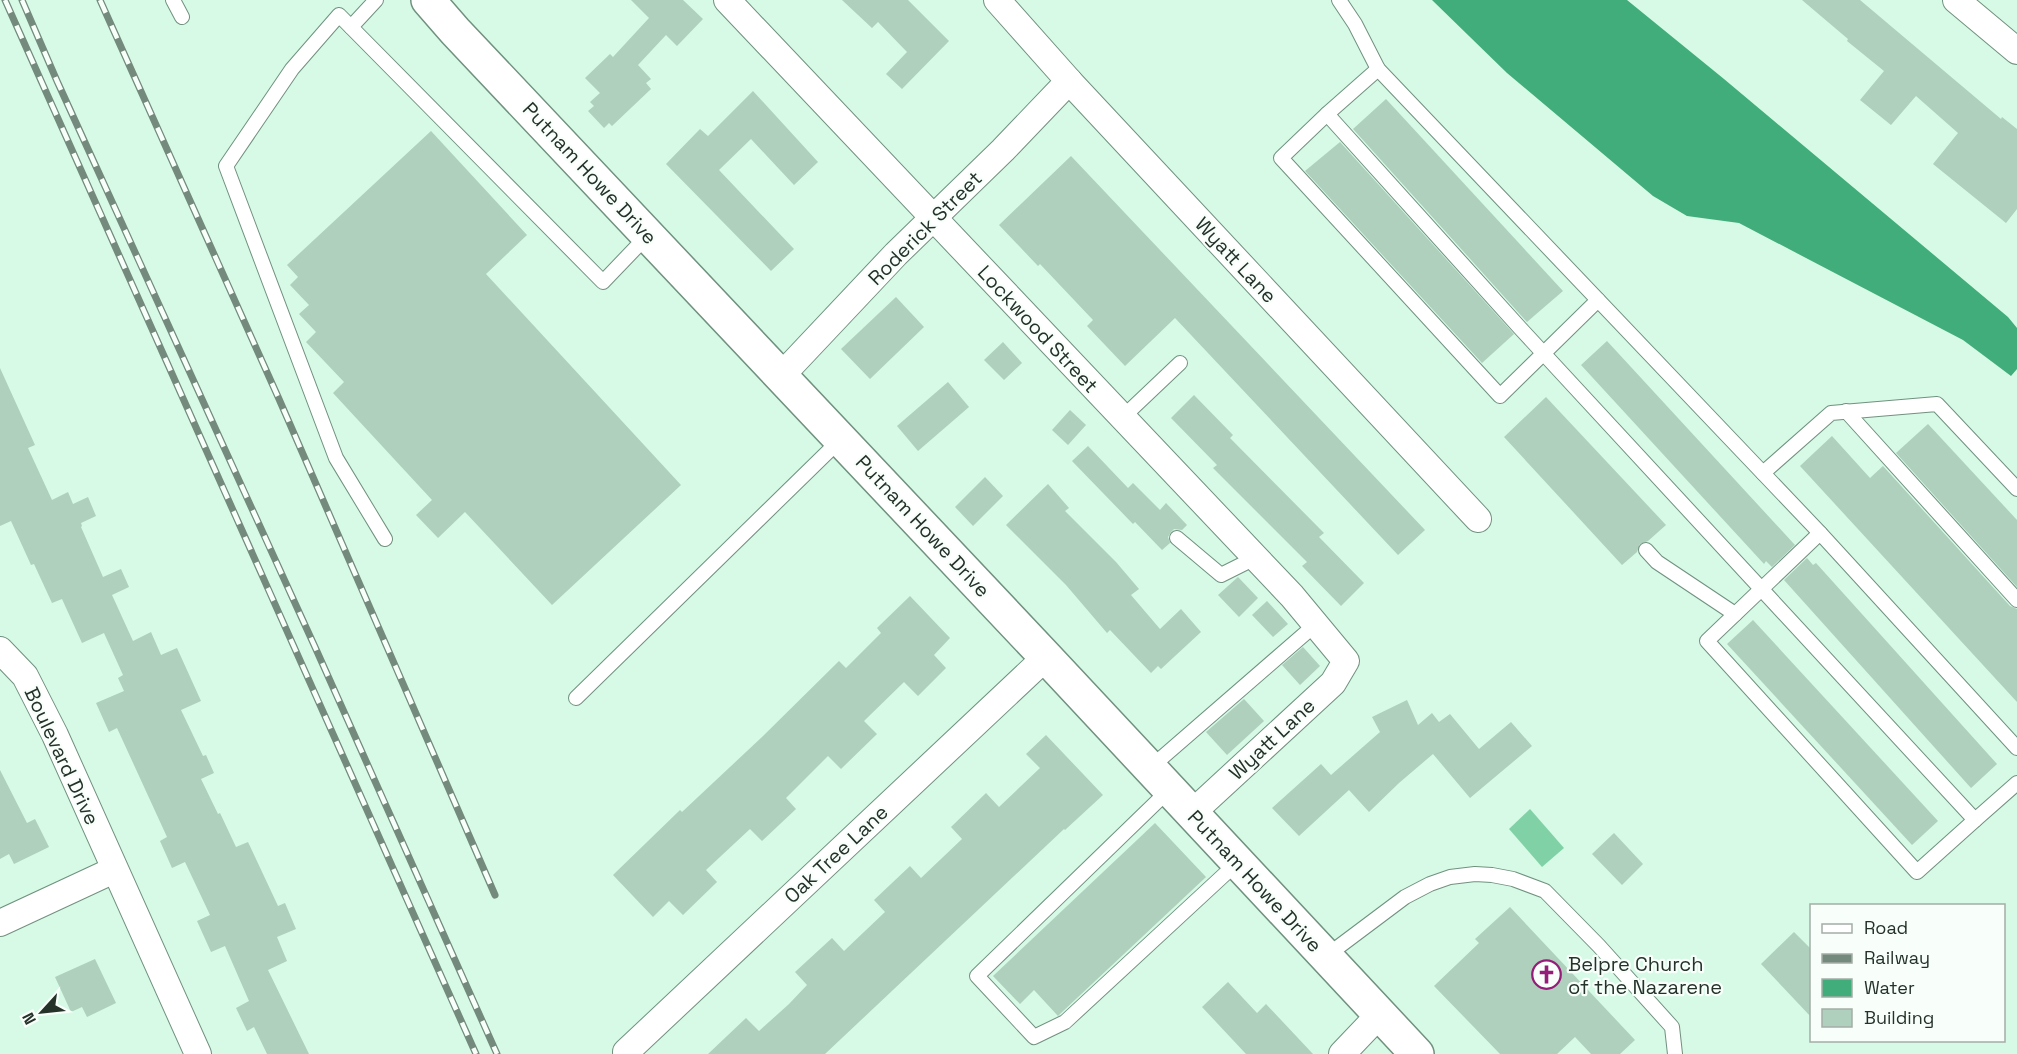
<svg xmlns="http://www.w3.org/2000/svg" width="2017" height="1054" viewBox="0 0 2017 1054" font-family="'Space Grotesk',sans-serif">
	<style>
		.green { fill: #80d2a6 }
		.water { fill: #41ad7a }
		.building { fill: #aed0bc }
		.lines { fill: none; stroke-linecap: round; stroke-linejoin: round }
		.lane-casing { stroke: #71917f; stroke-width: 16 }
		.street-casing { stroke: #71917f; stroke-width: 28 }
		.secondary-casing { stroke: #71917f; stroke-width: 36 }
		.lane { stroke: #fff; stroke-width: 14 }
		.street { stroke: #fff; stroke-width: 26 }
		.secondary { stroke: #fff; stroke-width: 33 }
		.rail-casing { stroke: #738a7c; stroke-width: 7 }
		.rail { stroke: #f8fffb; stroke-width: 4.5; stroke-dasharray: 14; stroke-linecap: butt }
		.labels { text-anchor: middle; stroke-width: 4.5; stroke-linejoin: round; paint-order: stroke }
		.street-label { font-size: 20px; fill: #25322a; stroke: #f8fffb }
		.poi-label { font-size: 20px; fill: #25322a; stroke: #f8fffb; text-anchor: start }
	</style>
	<rect width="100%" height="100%" fill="#d6fae5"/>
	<polygon class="green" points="1530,809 1564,848 1542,867 1509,829"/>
	<polygon class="water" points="1432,0 1627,0 1724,79 2008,317 2017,328 2017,369 2011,376 1963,340 1739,223 1687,216 1653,196 1507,73"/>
	<g class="building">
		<polygon points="631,0 683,0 703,19 677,46 666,35 638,65 651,79 646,83 651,89 612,126 609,123 604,128 588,111 594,106 590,102 600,93 585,78 610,54 613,57 649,18"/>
		<polygon points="842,0 908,0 949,41 902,89 886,74 907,52 878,22 872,28"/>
		<polygon points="1802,0 1860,0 2001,119 2002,117 2017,129 2017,209 2006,223 1933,164 1958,133 1916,96 1891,125 1860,100 1884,71 1847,41 1848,39"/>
		<polygon points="753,91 818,162 794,185 751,139 719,170 794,249 771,271 666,164 700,129 708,136"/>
		<polygon points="1386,99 1563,291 1527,322 1353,129"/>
		<polygon points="431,131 527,235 486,274 681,485 552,605 465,512 438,538 416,515 432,500 333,393 344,382 306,342 316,332 299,314 309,305 290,285 298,277 287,265"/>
		<polygon points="1340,142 1514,334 1482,363 1305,171"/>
		<polygon points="1071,156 1425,530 1398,555 1175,318 1125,366 1087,326 1093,320 1040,264 1038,266 999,225"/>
		<polygon points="896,297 924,327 870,379 841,349"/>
		<polygon points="1607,341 1795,545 1772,567 1766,561 1764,564 1581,365"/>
		<polygon points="1003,342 1022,363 1004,380 984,360"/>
		<polygon points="0,368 35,445 28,448 52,500 68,492 73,504 88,497 96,516 81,523 82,526 81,527 103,577 121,569 129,587 112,595 133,641 151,632 161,655 177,648 201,701 181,710 203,756 206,755 214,773 201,779 218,814 220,813 236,847 248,842 278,906 285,903 296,929 277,937 287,961 268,970 309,1054 267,1054 254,1027 247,1031 236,1008 249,1001 225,946 211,952 197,921 210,915 185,862 172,868 160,841 167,837 117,728 109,732 96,703 124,691 118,678 123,675 104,633 82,643 62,599 52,603 34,564 31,565 11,521 0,526"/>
		<polygon points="948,382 969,407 918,451 897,426"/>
		<polygon points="1194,395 1233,435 1230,438 1324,533 1319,537 1364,583 1341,606 1302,566 1307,562 1213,468 1217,465 1171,418"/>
		<polygon points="1546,397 1666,525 1648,541 1640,544 1637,552 1622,565 1504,437"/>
		<polygon points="1070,410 1086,425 1068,445 1052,430"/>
		<polygon points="1928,424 2017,520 2017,587 1896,453"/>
		<polygon points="1832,436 1870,478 1883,466 2010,606 2017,609 2017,702 1800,466"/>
		<polygon points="1088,446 1128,488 1133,483 1160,510 1166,503 1187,525 1182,530 1174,529 1171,532 1168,537 1170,543 1162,550 1135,522 1133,524 1072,461"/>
		<polygon points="985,477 1003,496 973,526 955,507"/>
		<polygon points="1048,484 1069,508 1065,511 1116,562 1139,589 1131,595 1160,629 1181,609 1201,632 1161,669 1158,666 1151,673 1110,630 1107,633 1066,585 1006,525"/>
		<polygon points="1807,558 1813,565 1816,563 1997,764 1971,788 1784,580"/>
		<polygon points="1238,577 1258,598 1239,617 1218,595"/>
		<polygon points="910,596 950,638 934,655 946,668 918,696 904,682 864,721 877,734 841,769 828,756 786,798 796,809 762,841 750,829 706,870 717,882 683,915 669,901 653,917 613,875 680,810 682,812 762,737 839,661 846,668 881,633 877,628"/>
		<polygon points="1267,601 1288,624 1273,637 1252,615"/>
		<polygon points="1753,620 1938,821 1912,845 1727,644"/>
		<polygon points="1303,647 1320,666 1300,685 1282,665"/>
		<polygon points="1244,699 1264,721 1227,755 1206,732"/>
		<polygon points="1407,700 1418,725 1432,713 1439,722 1450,714 1479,749 1511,722 1532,746 1470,798 1433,754 1399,783 1369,812 1349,790 1299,836 1272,808 1321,764 1331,775 1380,732 1372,717"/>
		<polygon points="1046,735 1103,795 1065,830 1064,829 825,1054 708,1054 746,1018 759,1031 789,1004 807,985 795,972 832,938 844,951 885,912 874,900 910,866 921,878 962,839 951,827 986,793 999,807 1040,768 1026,754"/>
		<polygon points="0,770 27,823 35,819 49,847 14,864 9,854 0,859"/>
		<polygon points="1155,823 1206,877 1060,1014 1058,1016 1034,990 1020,1004 993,976"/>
		<polygon points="1614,833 1643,864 1622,885 1592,854"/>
		<polygon points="1510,907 1635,1040 1620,1054 1591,1054 1575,1037 1557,1054 1500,1054 1434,986 1479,943 1475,939"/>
		<polygon points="1794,932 1812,950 1812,1018 1761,964"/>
		<polygon points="95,959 116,1003 87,1017 82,1007 71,1012 55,977"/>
		<polygon points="1228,982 1257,1013 1266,1004 1313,1054 1246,1054 1202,1007"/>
	</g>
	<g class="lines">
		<defs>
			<g id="lane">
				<polyline points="173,0 182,17"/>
				<polyline points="1339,0 1355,24 1378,69 1820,533 2017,748"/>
				<polyline points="351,27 376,0"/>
				<polyline points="1378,69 1327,114 1520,328 1975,820 2017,783"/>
				<polyline points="1327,114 1281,158 1500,396 1598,300"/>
				<polyline points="1846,411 2017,600"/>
				<polyline points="1122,418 1180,363"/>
				<polyline points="1763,473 1831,413 1937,404 2017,489"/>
				<polyline points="1820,533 1707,641 1917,872 1975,820"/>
				<polyline points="1177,538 1221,575 1255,558"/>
				<polyline points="385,539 336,458 226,166 292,69 339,15 603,282 648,235"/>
				<polyline points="1646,550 1657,562 1735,614"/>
				<polyline points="576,698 841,439"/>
				<polyline points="1150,768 1316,624"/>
				<polyline points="1170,789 977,976 1034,1037 1065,1022 1238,862"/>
				<polyline points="1325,957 1405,897 1430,884 1450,877 1475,874 1492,875 1513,879 1545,891 1599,946 1672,1027 1675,1054"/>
			</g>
			<g id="street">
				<polyline points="727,0 1292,596 1346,661 1333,683 1192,813"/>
				<polyline points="997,0 1069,81 1478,519"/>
				<polyline points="1956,0 2017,51"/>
				<polyline points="781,376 896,254 1003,150 1069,81"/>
				<polyline points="0,650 25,676 55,735 198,1054"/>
				<polyline points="0,923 114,870"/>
				<polyline points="626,1052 1046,657"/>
				<polyline points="1342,1054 1380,1014"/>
			</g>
			<polyline id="secondary" points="428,0 455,31 1046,657 1417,1054"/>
		</defs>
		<use href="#lane" class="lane-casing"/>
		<use href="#street" class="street-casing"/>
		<use href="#secondary" class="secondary-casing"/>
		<use href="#lane" class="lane"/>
		<use href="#street" class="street"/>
		<use href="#secondary" class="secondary"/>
		<defs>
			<g id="rail">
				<polyline points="5,0 476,1054"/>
				<polyline points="22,0 57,81 315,647 497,1054"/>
				<polyline points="100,0 279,399 495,895"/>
			</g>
		</defs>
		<use href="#rail" class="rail-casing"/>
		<use href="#rail" class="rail"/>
	</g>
	<defs>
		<symbol id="church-ring" viewBox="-11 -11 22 22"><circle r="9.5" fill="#f8fffb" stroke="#951d79" stroke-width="1.5"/><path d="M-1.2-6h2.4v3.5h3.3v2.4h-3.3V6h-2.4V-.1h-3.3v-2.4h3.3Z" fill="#951d79"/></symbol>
	</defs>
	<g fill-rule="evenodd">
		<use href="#church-ring" x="1530" y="958" width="33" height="33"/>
	</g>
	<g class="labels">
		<g class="street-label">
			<text transform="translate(590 173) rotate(47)" y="7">Putnam Howe Drive</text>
			<text transform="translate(925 228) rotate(-45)" y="7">Roderick Street</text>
			<text transform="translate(1236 260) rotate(47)" y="7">Wyatt Lane</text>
			<text transform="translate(1038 329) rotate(47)" y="7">Lockwood Street</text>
			<text transform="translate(923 526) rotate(47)" y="7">Putnam Howe Drive</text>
			<text transform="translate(1272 739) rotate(-43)" y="7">Wyatt Lane</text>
			<text transform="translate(62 756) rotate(65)" y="7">Boulevard Drive</text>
			<text transform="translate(836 854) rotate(-43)" y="7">Oak Tree Lane</text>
			<text transform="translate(1255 881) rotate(47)" y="7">Putnam Howe Drive</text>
		</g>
		<g class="poi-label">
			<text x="1568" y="971">Belpre Church<tspan x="1568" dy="23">of the Nazarene</tspan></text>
		</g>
	</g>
	<rect x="1810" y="904" width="195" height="138" fill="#f8fffb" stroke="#a4ada7" stroke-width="1.5"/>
	<rect x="1822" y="924" width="30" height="9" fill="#ffffff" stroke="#a4ada7" stroke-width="1.5"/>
	<text x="1864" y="934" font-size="18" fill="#25322a">Road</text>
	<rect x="1822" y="954" width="30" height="9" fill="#738a7c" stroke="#a4ada7" stroke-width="1.5"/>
	<text x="1864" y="964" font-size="18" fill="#25322a">Railway</text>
	<rect x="1822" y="979" width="30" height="18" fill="#41ad7a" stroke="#a4ada7" stroke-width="1.5"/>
	<text x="1864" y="994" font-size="18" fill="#25322a">Water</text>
	<rect x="1822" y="1009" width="30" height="18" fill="#aed0bc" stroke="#a4ada7" stroke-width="1.5"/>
	<text x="1864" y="1024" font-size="18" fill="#25322a">Building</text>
	<g transform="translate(42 1012) rotate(243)" stroke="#f8fffb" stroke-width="4.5" paint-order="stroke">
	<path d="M0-4.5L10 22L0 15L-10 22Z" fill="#25322a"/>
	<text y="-9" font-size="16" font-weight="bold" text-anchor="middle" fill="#25322a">N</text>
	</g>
</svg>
